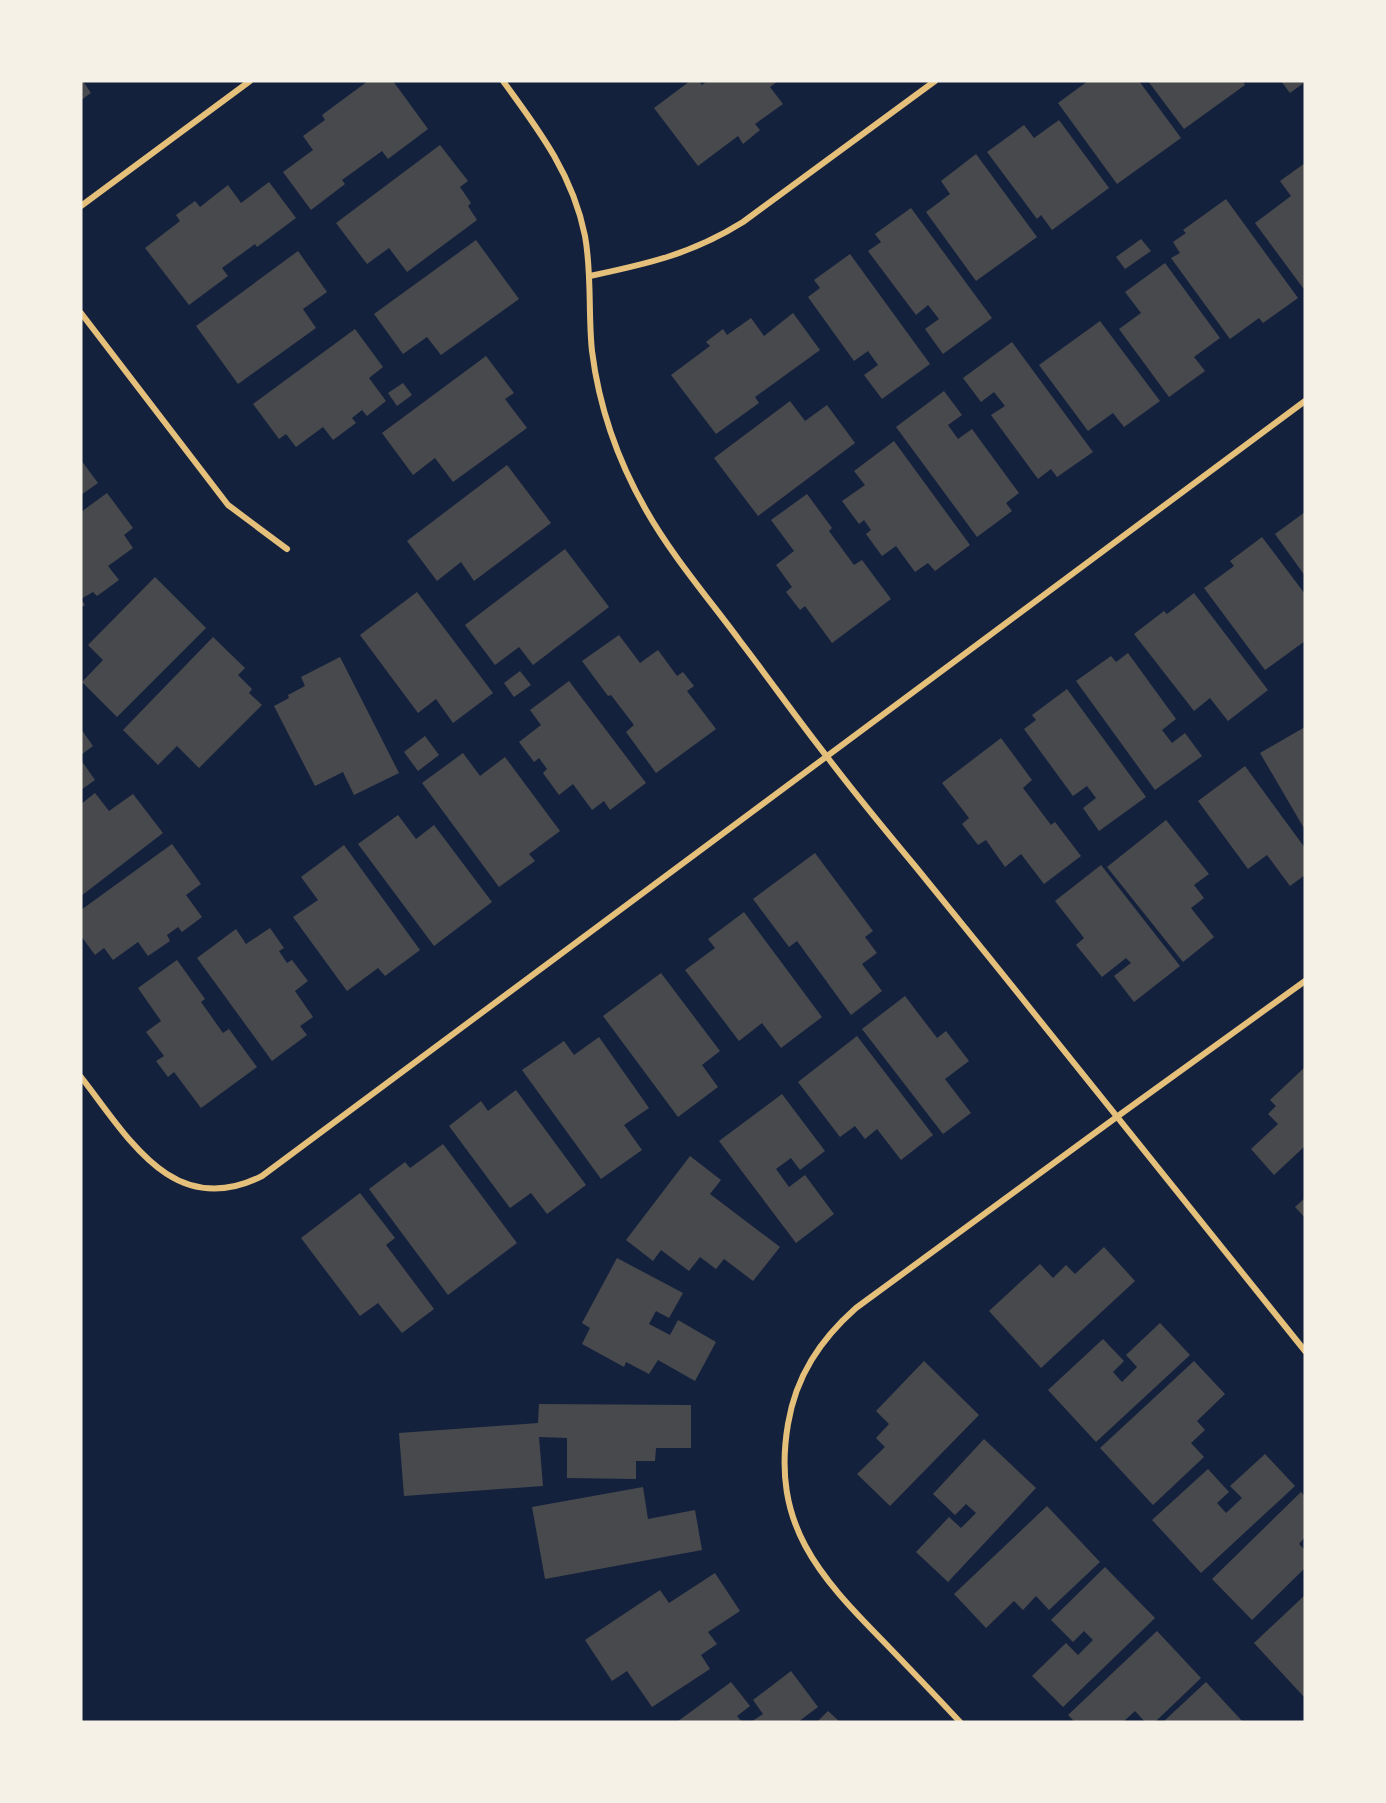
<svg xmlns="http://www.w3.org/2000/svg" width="1386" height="1803" viewBox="0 0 1386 1803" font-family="'PT Sans',sans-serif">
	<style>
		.building { fill: #48494c }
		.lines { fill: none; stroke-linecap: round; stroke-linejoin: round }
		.minor { stroke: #e5c07b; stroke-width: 6 }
	</style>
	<rect width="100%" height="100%" fill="#14213d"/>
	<g class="building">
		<polygon points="81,81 83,81 91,93 81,100"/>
		<polygon points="368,81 393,81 428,129 388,159 382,151 342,180 345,184 311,210 283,172 313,150 303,136 325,120 322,115"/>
		<polygon points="690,81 699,81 702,85 707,81 778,81 770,87 783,104 755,124 760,130 743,144 738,136 698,166 654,108"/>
		<polygon points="1088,81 1139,81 1181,138 1117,184 1058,103"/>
		<polygon points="1148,81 1243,81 1245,85 1184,129"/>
		<polygon points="1281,81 1305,81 1305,82 1290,93"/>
		<polygon points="1059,120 1109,188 1052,230 1041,215 1037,219 987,152 1024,125 1034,138"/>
		<polygon points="440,145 468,181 460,187 471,203 468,206 477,220 407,272 389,248 367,264 336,223"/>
		<polygon points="976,154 1037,237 976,281 926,212 950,194 941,181"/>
		<polygon points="1305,163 1305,287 1303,288 1255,223 1291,196 1280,181"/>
		<polygon points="269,182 296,218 257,247 255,244 222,268 228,276 189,305 145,248 180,221 176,215 195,201 200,207 228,185 241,203"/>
		<polygon points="1226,199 1298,298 1263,323 1259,318 1230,339 1171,258 1180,253 1173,242 1186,233 1183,230"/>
		<polygon points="911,208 992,318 943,354 925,329 939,319 928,305 916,315 868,251 881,242 875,234"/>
		<polygon points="1141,239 1151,251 1125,269 1116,257"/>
		<polygon points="476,240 519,299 441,355 427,337 403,354 374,314"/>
		<polygon points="298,251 327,292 303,309 316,328 238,384 196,326"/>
		<polygon points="850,254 930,364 882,399 864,375 878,365 868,351 854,361 808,297 820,288 814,280"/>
		<polygon points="1165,263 1220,338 1194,357 1205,371 1169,397 1119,329 1141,313 1125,292"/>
		<polygon points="793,313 820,350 755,397 759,403 716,434 671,375 710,346 706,342 723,329 727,335 751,318 764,336"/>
		<polygon points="1100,321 1160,401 1124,427 1113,413 1088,431 1039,365"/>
		<polygon points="355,329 383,367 369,378 386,401 367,416 362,410 352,418 356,423 333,440 323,427 296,447 286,434 279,439 253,404"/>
		<polygon points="1012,342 1093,452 1057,477 1051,469 1038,479 991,415 1005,406 994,392 981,402 963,378"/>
		<polygon points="486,356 514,393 505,399 527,428 453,482 435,458 413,475 382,433"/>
		<polygon points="403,383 412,395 397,406 388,393"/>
		<polygon points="944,391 962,415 948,425 958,439 972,429 1019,493 1006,503 1012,511 977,537 896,427"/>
		<polygon points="790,401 805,421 827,405 855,443 758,516 714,458"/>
		<polygon points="894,441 970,545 935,571 928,563 915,572 896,546 882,556 866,534 871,530 864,520 859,524 842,501 865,485 854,471"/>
		<polygon points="81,460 98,483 81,495"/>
		<polygon points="507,465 551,523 474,581 461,562 437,581 407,541"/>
		<polygon points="107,493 133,528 124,535 133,548 108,566 119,580 97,596 93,592 81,599 85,605 81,608 81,512"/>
		<polygon points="807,494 832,528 829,531 854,565 862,560 891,599 832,643 805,606 800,610 786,592 792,587 776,565 794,551 771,520"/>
		<polygon points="1305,512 1305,576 1275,534"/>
		<polygon points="1262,537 1305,594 1305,641 1265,670 1204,588 1234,566 1230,561"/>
		<polygon points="565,549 609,607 533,665 519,647 495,665 465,625"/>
		<polygon points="155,577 206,628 117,717 82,682 103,660 88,645"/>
		<polygon points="417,592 493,693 453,723 436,699 418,713 360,635"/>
		<polygon points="1194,593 1268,690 1228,721 1210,698 1194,711 1134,634 1164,611 1167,614"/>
		<polygon points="619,635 640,663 658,650 677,676 683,672 694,686 687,691 716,729 656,773 626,732 634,725 611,695 608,696 582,661"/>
		<polygon points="213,637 245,668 238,675 252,689 249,693 262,705 199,768 177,746 158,765 123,730"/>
		<polygon points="1128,653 1176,719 1162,730 1172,743 1185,733 1202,756 1155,790 1076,681 1111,656 1116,662"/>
		<polygon points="340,657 399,773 354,795 343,772 315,786 274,706 289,698 288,695 305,686 301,677"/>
		<polygon points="520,671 531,685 514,697 504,683"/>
		<polygon points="569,681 646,783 610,810 604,801 592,810 573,784 559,795 543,773 547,769 539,758 534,762 519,742 541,725 530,710"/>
		<polygon points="1067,689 1146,797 1099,831 1083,808 1096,798 1087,786 1073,796 1024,729 1036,720 1032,715"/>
		<polygon points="1305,727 1305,830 1260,753"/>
		<polygon points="81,729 93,746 81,755"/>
		<polygon points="425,736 439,755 418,771 404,752"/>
		<polygon points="1001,738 1032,780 1023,788 1051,825 1055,822 1081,856 1044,884 1021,854 1005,867 986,840 978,845 962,824 969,818 942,783"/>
		<polygon points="463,753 480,776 505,757 560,831 529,854 535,861 499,887 422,783"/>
		<polygon points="81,760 95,780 81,790"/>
		<polygon points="1245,766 1305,848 1305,875 1290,886 1267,855 1248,869 1198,801"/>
		<polygon points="95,793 109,811 133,794 163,833 81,896 81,804"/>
		<polygon points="398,815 416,839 434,825 492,902 434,946 358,844"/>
		<polygon points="1166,820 1209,874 1194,885 1204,898 1191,908 1214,937 1183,962 1107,867"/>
		<polygon points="172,844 201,884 186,895 202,917 182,932 178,927 167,935 170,941 148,956 138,942 113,960 104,948 95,955 81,936 81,910"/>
		<polygon points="344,845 420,950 385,976 378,968 347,991 293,917 318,900 301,877"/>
		<polygon points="815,853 873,931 865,937 877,953 862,964 882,991 851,1015 797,941 789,947 753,899"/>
		<polygon points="1101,865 1180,966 1134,1002 1114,976 1131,963 1126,958 1102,977 1076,945 1084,938 1055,901"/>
		<polygon points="744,912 822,1017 781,1048 762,1023 739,1041 685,970 715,948 708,939"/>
		<polygon points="270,928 284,948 279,951 287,963 292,960 308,981 295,991 313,1017 300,1026 307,1035 272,1061 197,958 236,929 246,944"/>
		<polygon points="177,960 205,999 201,1002 223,1033 229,1029 257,1067 201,1108 174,1072 168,1077 156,1061 164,1056 146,1032 161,1021 138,988"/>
		<polygon points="661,973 720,1051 702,1065 718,1087 678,1117 603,1016"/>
		<polygon points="905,996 937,1038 946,1031 969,1061 945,1079 971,1113 943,1134 862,1029"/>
		<polygon points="857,1036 933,1135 901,1160 877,1129 865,1139 855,1126 840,1137 798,1082"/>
		<polygon points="599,1037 649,1108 624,1125 642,1150 601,1179 522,1070 564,1041 574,1055"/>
		<polygon points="1305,1067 1305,1146 1274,1175 1251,1149 1278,1124 1268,1114 1276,1106 1270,1100"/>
		<polygon points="516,1090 586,1185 547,1214 531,1193 510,1208 449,1126 481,1101 488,1111"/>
		<polygon points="782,1094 825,1151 800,1170 791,1158 776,1169 789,1187 805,1175 834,1214 796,1243 719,1141"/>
		<polygon points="443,1144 517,1243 448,1295 369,1189 405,1162 410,1168"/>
		<polygon points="690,1156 721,1180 710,1194 780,1247 753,1281 724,1259 716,1269 700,1257 689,1271 661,1250 653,1261 626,1240"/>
		<polygon points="360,1193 395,1238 386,1245 434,1309 402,1333 378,1303 360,1316 301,1238"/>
		<polygon points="1305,1198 1305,1218 1295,1207"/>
		<polygon points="1104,1247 1135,1281 1041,1368 989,1311 1040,1264 1053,1278 1066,1265 1075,1274"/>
		<polygon points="617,1258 683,1293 669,1318 656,1311 649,1324 670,1335 678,1320 716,1342 695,1381 658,1360 649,1374 626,1362 624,1367 582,1344 590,1328 582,1323"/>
		<polygon points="1160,1323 1190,1355 1096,1442 1048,1390 1103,1339 1124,1361 1113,1372 1122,1382 1137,1367 1126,1355"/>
		<polygon points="924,1361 979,1415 890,1506 857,1474 885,1447 876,1438 889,1424 876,1411"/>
		<polygon points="1194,1361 1225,1394 1197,1421 1205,1430 1191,1443 1204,1457 1153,1505 1100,1448"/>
		<polygon points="539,1404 691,1405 691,1448 656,1448 655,1461 636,1461 636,1479 567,1478 567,1438 539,1437 543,1486 404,1496 399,1433 538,1423"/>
		<polygon points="984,1439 1036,1488 948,1582 916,1552 949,1517 961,1528 976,1513 966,1504 955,1515 933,1494"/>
		<polygon points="1265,1454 1295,1486 1201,1573 1152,1520 1208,1469 1229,1492 1217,1503 1226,1513 1242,1498 1230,1486"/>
		<polygon points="643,1487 648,1519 695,1510 702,1550 545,1579 532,1507"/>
		<polygon points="1301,1492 1305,1496 1305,1537 1299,1544 1305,1550 1305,1568 1252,1620 1212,1579"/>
		<polygon points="1047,1506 1100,1562 1049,1610 1036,1596 1023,1610 1014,1601 986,1628 954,1594"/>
		<polygon points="1105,1567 1155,1618 1063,1707 1032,1676 1066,1643 1078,1655 1093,1640 1084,1631 1073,1642 1051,1620"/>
		<polygon points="715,1573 740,1611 708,1632 717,1644 701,1655 710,1669 652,1707 627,1671 612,1681 585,1640 660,1590 669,1603"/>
		<polygon points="1305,1595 1305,1698 1254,1643"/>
		<polygon points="1157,1631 1201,1678 1155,1722 1145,1722 1135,1711 1123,1722 1075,1722 1068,1715"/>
		<polygon points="791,1671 818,1707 798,1722 751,1722 763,1714 753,1700"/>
		<polygon points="731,1682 750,1706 737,1716 742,1722 677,1722"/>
		<polygon points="1206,1682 1243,1722 1163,1722"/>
		<polygon points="828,1711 840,1722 817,1722"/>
	</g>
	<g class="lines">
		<g class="minor">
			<path d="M503,81C539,130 573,175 585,236C592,274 588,313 592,351C599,407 618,461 646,510C672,556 709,599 740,641C770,680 798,720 828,758C856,795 885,830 915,866C1046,1027 1176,1189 1305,1351"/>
			<polyline points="81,206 250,81"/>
			<path d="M590,276C647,264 692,254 743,222L935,81"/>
			<polyline points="81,313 228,505 287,549"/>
			<path d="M81,1077C128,1137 173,1221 262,1176L1305,401"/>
			<path d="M960,1722C935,1695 910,1669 884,1642C819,1576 771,1524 788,1424C796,1376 820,1340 856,1308L1118,1116L1305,981"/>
		</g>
	</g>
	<rect width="1386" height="1803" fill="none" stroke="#f6f1e7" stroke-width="165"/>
</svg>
